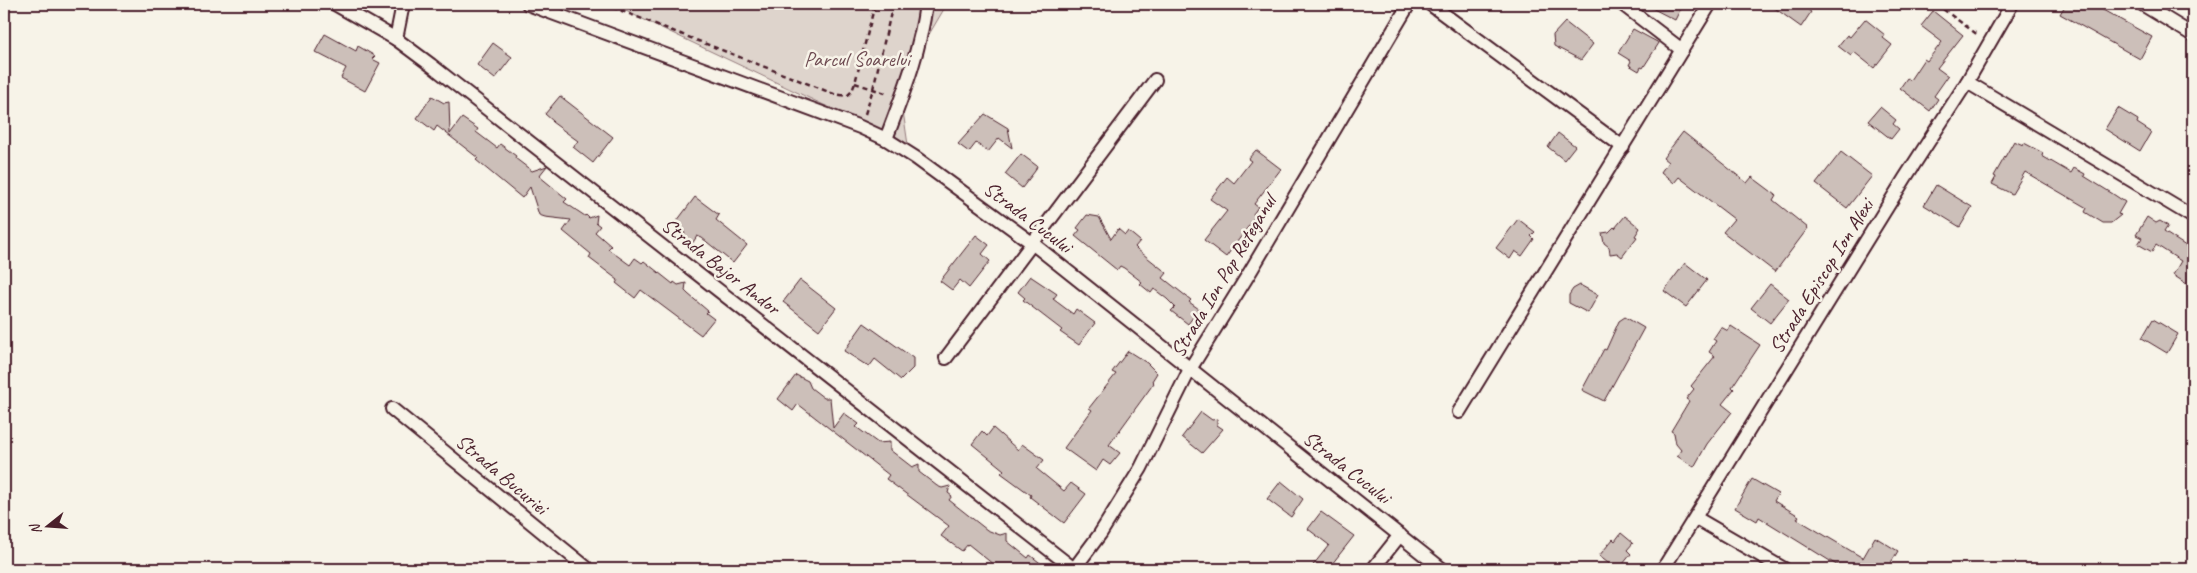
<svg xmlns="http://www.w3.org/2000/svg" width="2197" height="573" font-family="Caveat,sans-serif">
  <rect width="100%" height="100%" fill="#f7f3e8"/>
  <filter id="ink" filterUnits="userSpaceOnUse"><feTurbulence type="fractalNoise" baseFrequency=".02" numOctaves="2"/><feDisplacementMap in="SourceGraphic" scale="10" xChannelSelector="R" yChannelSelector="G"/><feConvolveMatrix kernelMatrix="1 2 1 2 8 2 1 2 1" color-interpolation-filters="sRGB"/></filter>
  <g filter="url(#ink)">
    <polygon fill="#ded4cc" stroke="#947a7c" points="611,4 947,4 915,58 902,104 908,145"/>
    <g fill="#ccbfb9" stroke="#4a1f2b">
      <polygon points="1644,4 1683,4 1675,20"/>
      <polygon points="1769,4 1800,4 1811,12 1801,27"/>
      <polygon points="2066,4 2092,4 2152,37 2140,59 2060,14"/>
      <polygon points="1933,11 1963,35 1937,68 1948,76 1934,96 1938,99 1930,111 1900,88 1907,78 1910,80 1924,59 1927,61 1942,42 1921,26"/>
      <polygon points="1865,19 1885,35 1883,38 1892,45 1874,68 1854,52 1851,56 1838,46 1847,35 1850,37"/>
      <polygon points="1565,22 1593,44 1581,60 1554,46 1553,35"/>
      <polygon points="1633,29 1659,43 1643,68 1641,67 1639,71 1629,65 1631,61 1618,53"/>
      <polygon points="325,34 356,51 358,46 375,56 372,59 380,63 365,91 341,78 346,68 315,52"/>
      <polygon points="493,43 512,57 495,79 477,65"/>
      <polygon points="432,96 444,103 449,102 450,134 462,118 478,129 476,132 497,148 500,144 516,156 515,158 532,171 547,166 539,176 567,199 564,202 585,216 586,215 589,218 597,215 596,223 600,226 595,232 611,246 608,249 630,265 635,258 642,263 644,261 673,284 674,282 678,285 686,283 685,291 688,294 708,311 706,313 714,319 701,335 641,290 635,298 616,283 618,280 589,258 591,254 563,231 571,220 545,217 539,215 530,187 522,198 476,160 478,158 437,126 434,131 417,118"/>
      <polygon points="560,96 613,137 593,163 573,147 578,141 552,122 553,121 545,114"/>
      <polygon points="1880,107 1896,120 1893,124 1899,129 1891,139 1868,121"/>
      <polygon points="2118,108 2138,120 2137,123 2151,132 2140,151 2105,129"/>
      <polygon points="985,114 1008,128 1012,148 999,138 988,152 976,143 969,152 958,144"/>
      <polygon points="1683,132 1747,183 1752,177 1776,195 1773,200 1808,228 1775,272 1723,232 1734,219 1679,177 1674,183 1661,172 1668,162 1663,158"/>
      <polygon points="1558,133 1575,146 1564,160 1548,147"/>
      <polygon points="2014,141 2023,145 2024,143 2043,153 2042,156 2071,173 2074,168 2085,174 2084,176 2113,194 2125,202 2118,214 2121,215 2111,223 2103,223 2085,212 2087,208 2025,172 2012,194 1992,184 1996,177 1994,176"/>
      <polygon points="1256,150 1281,169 1254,204 1258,207 1253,214 1256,216 1226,257 1204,240 1227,211 1210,199 1227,177 1234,183 1251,161 1248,159"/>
      <polygon points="1841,152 1872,176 1847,208 1816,184"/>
      <polygon points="1021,154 1037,166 1035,171 1022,188 1005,174"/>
      <polygon points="1936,185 1972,207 1960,227 1924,205"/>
      <polygon points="695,197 719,215 716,220 747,245 733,263 702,238 697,236 692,244 682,237 685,233 674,225"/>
      <polygon points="1087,215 1099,217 1111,239 1118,229 1125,235 1128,231 1140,241 1135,247 1138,250 1167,273 1163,278 1191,300 1189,302 1199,309 1188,324 1171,311 1175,307 1167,299 1154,289 1151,293 1140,284 1142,282 1124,268 1120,266 1117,270 1075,236 1080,230 1077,228"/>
      <polygon points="1625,216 1640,228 1635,236 1637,237 1622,257 1617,253 1610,254 1609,247 1604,243 1602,233 1609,232 1614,227 1615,228"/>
      <polygon points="2147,217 2156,223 2160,221 2168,226 2164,232 2189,248 2193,242 2193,288 2173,275 2181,261 2156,245 2152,252 2138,244 2142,238 2136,235"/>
      <polygon points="1518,219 1535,232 1531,236 1534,239 1522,256 1515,251 1510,259 1496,248"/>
      <polygon points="976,235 989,245 982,254 990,261 969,288 960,280 952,290 940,281"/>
      <polygon points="1685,263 1707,280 1686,307 1664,291"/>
      <polygon points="1030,276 1057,294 1053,299 1073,314 1076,309 1095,323 1079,345 1060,332 1062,330 1023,300 1025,298 1018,292"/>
      <polygon points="800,280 836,308 819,330 783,302"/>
      <polygon points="1770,284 1789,299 1770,323 1751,308"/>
      <polygon points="1580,285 1598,295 1588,313 1569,303 1569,295 1573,289"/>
      <polygon points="1625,317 1644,328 1604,401 1582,390 1604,349 1606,350 1619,321"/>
      <polygon points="2153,319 2178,334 2167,353 2142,338"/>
      <polygon points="864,323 913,358 913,368 901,380 875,359 869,367 844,351"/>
      <polygon points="1731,326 1760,345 1732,387 1734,389 1722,404 1732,412 1707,444 1694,467 1677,456 1681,450 1676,444 1674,433 1671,431 1689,401 1686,399 1694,389 1691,386 1715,356 1709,352 1716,341 1713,339 1721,327 1728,331"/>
      <polygon points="1128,351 1147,363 1157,373 1152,381 1154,383 1109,445 1120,453 1110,465 1103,460 1096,471 1064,448 1092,410 1089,408 1116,374 1112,372"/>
      <polygon points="796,375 808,381 811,388 824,398 830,398 833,428 844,413 859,424 856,427 878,443 890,442 890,450 912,467 919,464 919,472 937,486 942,488 950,486 948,493 952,496 949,500 987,530 1000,535 1007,533 1007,541 1028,558 1030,555 1048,569 999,569 968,544 962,551 941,536 949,526 886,479 889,475 798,404 793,411 778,399"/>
      <polygon points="1201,412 1212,420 1217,419 1217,425 1223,429 1202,453 1182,437"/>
      <polygon points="993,428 1018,450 1022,444 1044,460 1037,469 1064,491 1071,483 1086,494 1064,523 1030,497 1031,495 1001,473 1004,470 972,444 982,431 987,436"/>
      <polygon points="1752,479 1778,494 1774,501 1799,516 1797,519 1863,558 1875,537 1898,551 1887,569 1843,569 1759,517 1757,521 1735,508"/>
      <polygon points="1281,481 1303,499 1291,517 1267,499"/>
      <polygon points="1321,512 1354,536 1328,569 1310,569 1329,545 1308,529"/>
      <polygon points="1621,533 1633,543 1627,550 1631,554 1619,569 1616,569 1599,556 1613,539 1615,541"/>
    </g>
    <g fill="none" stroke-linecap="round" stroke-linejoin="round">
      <defs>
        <g id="minor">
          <polyline points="335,4 396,39 431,65 1074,569"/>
          <polyline points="528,4 860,127 886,139 916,158 1032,243 1442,569"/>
          <polyline points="1430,4 1623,147"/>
          <polyline points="1622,4 1682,50"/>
          <polyline points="2142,4 2193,35"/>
          <polyline points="396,39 403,4"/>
          <polyline points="1967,82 2193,217"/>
          <path d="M886,139C903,94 920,52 926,4"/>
          <polyline points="946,358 1155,80"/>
          <polyline points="392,409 588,569"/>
          <polyline points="1459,412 1710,4"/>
          <polyline points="1696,518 1784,569"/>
          <polyline points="1074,569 1100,534 1141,468 1190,369 1250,272 1409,4"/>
          <polyline points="1373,569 1400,535"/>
          <polyline points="1663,569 1905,178 1967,82 2012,4"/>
        </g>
      </defs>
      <use href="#minor" stroke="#4a1f2b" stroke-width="16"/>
      <g stroke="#4a1f2b" stroke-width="2.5" stroke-dasharray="5 4" stroke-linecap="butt">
        <polyline points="604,4 834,94 847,96 852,91 855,83 875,4"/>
        <polyline points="1936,4 1978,35"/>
        <polyline points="855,83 888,94"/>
        <polyline points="865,114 873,89 893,4"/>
      </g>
      <use href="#minor" stroke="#f7f3e8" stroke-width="12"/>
    </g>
  </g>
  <g text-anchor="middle" stroke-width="5" stroke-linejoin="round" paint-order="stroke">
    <g font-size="21" fill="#6f4c53" stroke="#f7f3e8">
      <text x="857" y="66">Parcul Soarelui</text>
    </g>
    <g font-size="21" fill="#4a1f2b" stroke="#f7f3e8">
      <text transform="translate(1028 217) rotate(37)" y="7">Strada Cucului</text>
      <text transform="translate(721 266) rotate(38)" y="7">Strada Bajor Andor</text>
      <text transform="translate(1223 276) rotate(-59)" y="7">Strada Ion Pop Reteganul</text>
      <text transform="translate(1821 276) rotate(-58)" y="7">Strada Episcop Ion Alexi</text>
      <text transform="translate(1347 467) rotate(38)" y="7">Strada Cucului</text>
      <text transform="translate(502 474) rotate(40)" y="7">Strada Bucuriei</text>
    </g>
  </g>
  <rect width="2197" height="573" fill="none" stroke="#f7f3e8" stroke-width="20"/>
  <rect x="10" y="10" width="2177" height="553" fill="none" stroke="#4a1f2b" stroke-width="2" filter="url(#ink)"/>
  <g transform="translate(48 526) rotate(253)" stroke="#f7f3e8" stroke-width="4" paint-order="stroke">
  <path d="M0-4L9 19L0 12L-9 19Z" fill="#4a1f2b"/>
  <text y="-8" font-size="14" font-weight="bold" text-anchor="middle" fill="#4a1f2b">N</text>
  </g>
</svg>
